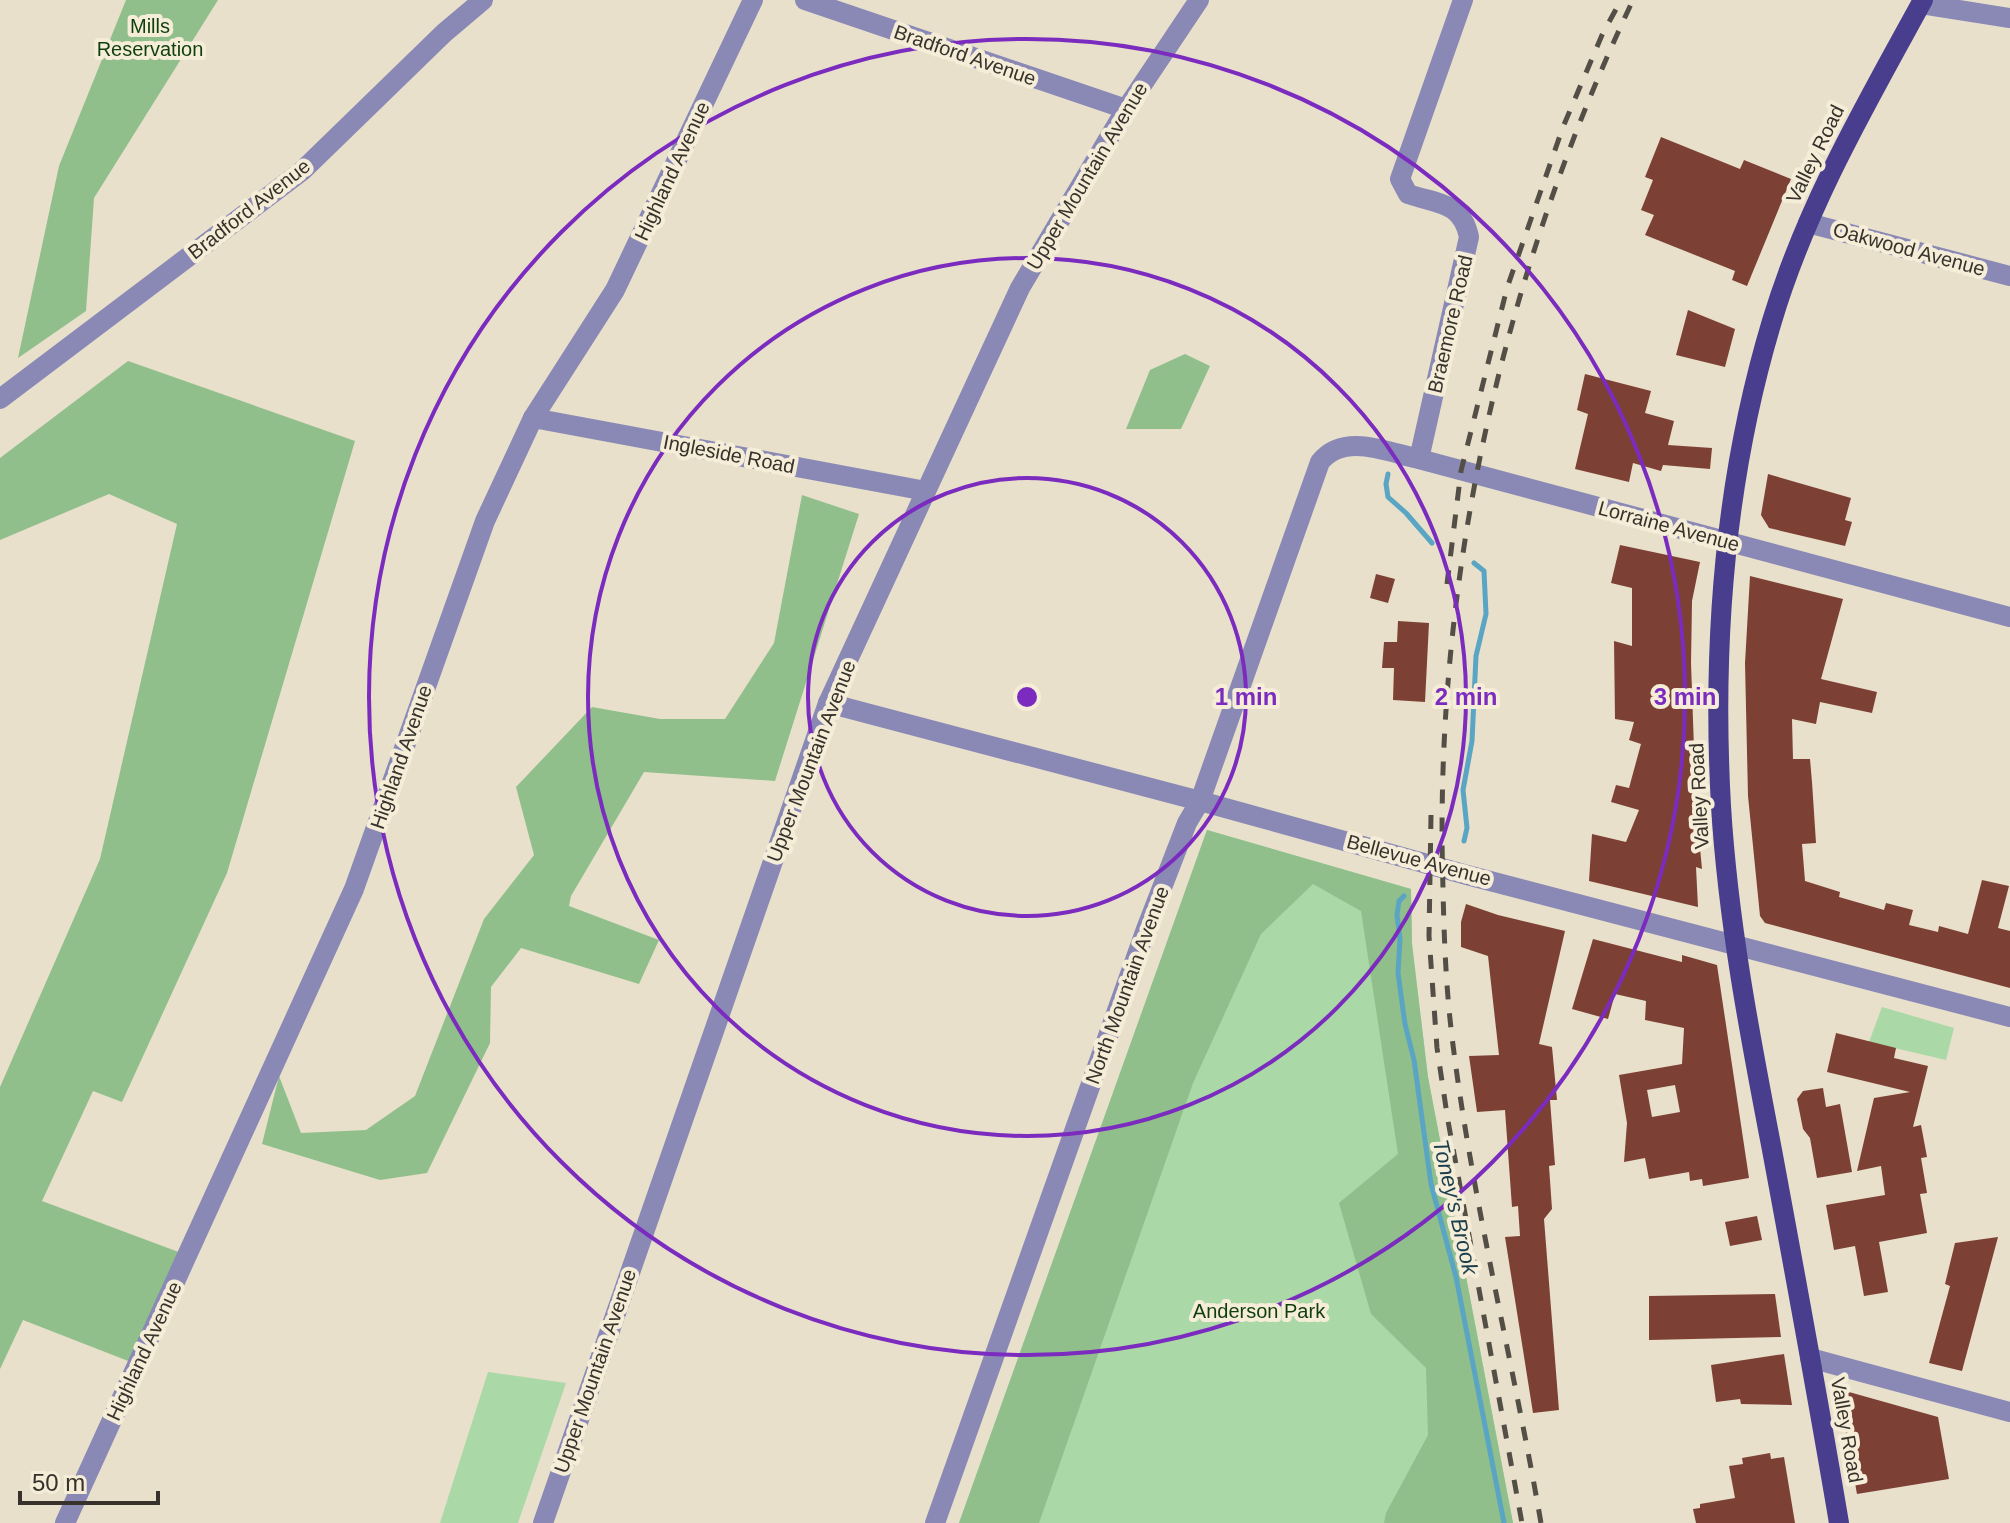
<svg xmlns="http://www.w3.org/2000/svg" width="2010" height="1523" font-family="Arial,sans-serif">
  <rect width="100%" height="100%" fill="#e8e0cb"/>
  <g fill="#aad8a6">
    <polygon points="1207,830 1411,889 1412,944 1428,1077 1513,1523 959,1523"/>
    <polygon points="1882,1007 1954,1028 1946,1060 1869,1042"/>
    <polygon points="488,1372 566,1383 518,1523 440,1523"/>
  </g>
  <g fill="#90bf8c">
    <polygon points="126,0 218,0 94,198 86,311 18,358 59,166"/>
    <polygon points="1185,354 1210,366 1181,429 1126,429 1150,370"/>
    <polygon points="128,361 355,441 227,873 122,1102 93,1091 42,1201 192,1257 141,1366 23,1320 0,1369 0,1087 100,859 177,524 109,494 0,540 0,458"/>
    <polygon points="802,495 859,514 775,781 644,772 571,896 569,906 659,940 639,984 521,948 491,987 490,1043 427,1173 380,1180 262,1144 279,1076 301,1133 366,1130 415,1096 484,919 534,855 516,787 592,707 660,719 725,719 774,643"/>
    <polygon points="1207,830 1411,889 1412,944 1428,1077 1513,1523 1384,1523 1386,1513 1428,1435 1426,1368 1371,1314 1339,1203 1398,1154 1361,911 1313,884 1261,934 1193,1083 1039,1523 959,1523"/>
  </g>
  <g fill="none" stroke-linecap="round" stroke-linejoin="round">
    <g stroke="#59a5c3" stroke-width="5">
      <polyline points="1388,474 1386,484 1388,497 1406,513 1432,543"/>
      <polyline points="1464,841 1467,828 1463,790 1472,741 1476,656 1486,614 1484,571 1474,563"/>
      <polyline points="1404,896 1399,901 1397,915 1400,939 1398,973 1405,1024 1414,1060 1431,1184 1456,1277 1504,1523"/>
    </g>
  </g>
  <g fill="#7d4034" fill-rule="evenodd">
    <polygon points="1661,137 1740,169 1744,160 1791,179 1747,286 1732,280 1735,271 1645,235 1654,215 1641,210 1653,180 1645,177"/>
    <polygon points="1688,310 1735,329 1725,367 1676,355"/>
    <polygon points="1585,374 1651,391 1645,413 1674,421 1668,445 1712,448 1710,469 1663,465 1661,471 1633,463 1629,482 1575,469 1588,414 1577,410"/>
    <polygon points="1768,474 1851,498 1845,520 1852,522 1845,546 1769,528 1761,515"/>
    <polygon points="1620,545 1700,562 1692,601 1691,663 1696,806 1702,869 1696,867 1698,907 1589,881 1592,834 1626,842 1639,810 1611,802 1616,785 1629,788 1641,744 1629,740 1634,722 1615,719 1614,641 1632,646 1632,588 1611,583"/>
    <polygon points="1376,574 1395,579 1388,603 1370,598"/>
    <polygon points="1750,576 1843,599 1821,679 1877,692 1872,713 1820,702 1816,724 1792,719 1793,759 1810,759 1812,782 1816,843 1802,844 1805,881 1840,892 1839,897 1884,910 1886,903 1913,910 1909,925 1938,932 1939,926 1968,934 1982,880 2009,886 1998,928 2010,931 2010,988 1765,923 1760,916 1748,796 1745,663"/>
    <polygon points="1398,621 1429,623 1425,702 1393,700 1394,668 1382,668 1384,642 1397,642"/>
    <polygon points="1466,904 1498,915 1565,931 1539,1044 1552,1047 1557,1100 1550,1100 1555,1165 1549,1166 1552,1209 1544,1219 1559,1410 1533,1413 1505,1237 1520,1236 1518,1206 1512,1207 1505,1110 1477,1112 1469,1056 1499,1055 1488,956 1461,947 1461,922"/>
    <path d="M1593,939L1682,962V955L1717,965L1749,1178L1703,1186L1702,1179L1690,1181L1689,1172L1649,1179L1645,1158L1624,1162L1627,1123L1619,1075L1682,1064L1684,1028L1645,1020L1646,1001L1615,994L1608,1019L1572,1009ZM1675,1085L1680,1112L1652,1117L1647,1090Z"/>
    <polygon points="1836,1033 1896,1048 1894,1058 1928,1066 1913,1127 1921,1125 1927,1157 1921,1158 1927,1193 1920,1194 1927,1233 1879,1242 1888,1292 1864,1296 1855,1246 1834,1250 1826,1205 1885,1195 1881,1166 1857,1171 1874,1098 1910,1092 1827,1072"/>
    <polygon points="1823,1088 1826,1107 1840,1104 1852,1172 1817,1178 1810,1138 1803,1129 1797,1099 1803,1091"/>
    <polygon points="1757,1216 1762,1240 1730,1246 1725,1222"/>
    <polygon points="1998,1237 1962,1371 1929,1363 1950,1286 1945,1284 1955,1243"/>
    <polygon points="1775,1294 1781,1337 1649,1340 1649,1296"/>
    <polygon points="1784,1354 1792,1405 1741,1404 1740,1399 1716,1402 1711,1365"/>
    <polygon points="1849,1392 1938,1417 1949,1479 1857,1494 1840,1401"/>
    <polygon points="1770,1453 1771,1459 1784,1457 1795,1523 1696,1523 1693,1509 1700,1508 1700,1504 1735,1498 1729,1466 1743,1464 1742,1458"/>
  </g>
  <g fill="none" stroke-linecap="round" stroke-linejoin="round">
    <g stroke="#8a89b6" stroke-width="20">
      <polyline points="805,0 1126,109"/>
      <polyline points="1921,4 2010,18"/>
      <polyline points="1808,223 2010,276"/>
      <polyline points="0,399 302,171 444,33 483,0"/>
      <polyline points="533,418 926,491"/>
      <path d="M1419,459L1469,237C1462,202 1438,204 1408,194L1400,179L1463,0"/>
      <polyline points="828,703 1200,801 1467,875 2010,1017"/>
      <polyline points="1810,1358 2010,1412"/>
      <polyline points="65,1523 354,889 485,521 533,418 615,290 753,0"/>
      <polyline points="543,1523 828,703 1020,288 1126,109 1199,0"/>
      <path d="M935,1523L1146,929L1187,823L1200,801L1320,462C1344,432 1387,452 1419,459L2010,617"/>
    </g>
    <path stroke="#493e8d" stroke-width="20" d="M1839,1523C1818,1398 1795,1274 1772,1150C1750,1036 1728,922 1721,806C1712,644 1725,477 1772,321C1806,207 1866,104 1923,0"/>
    <g stroke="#534f46" stroke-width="5" stroke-dasharray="14 14" stroke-linecap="butt">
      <polyline points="1447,584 1461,471 1507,288 1563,127 1602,35 1621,0"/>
      <polyline points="1431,815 1429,936 1437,1048 1448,1121 1522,1523"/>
      <path d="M1541,1523C1513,1361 1472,1200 1452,1037C1446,988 1444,938 1443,888C1433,582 1502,277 1633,0"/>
    </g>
  </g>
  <g fill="none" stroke="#7b2cbf" stroke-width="4">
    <circle cx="1027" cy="697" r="219"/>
    <circle cx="1027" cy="697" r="439"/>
    <circle cx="1027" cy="697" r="658"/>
  </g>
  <g text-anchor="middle" stroke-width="8" stroke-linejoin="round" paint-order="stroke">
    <g font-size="20" fill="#0f3f0d" stroke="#f5edd8">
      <text x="150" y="33">Mills<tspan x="150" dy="23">Reservation</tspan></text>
      <text x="1259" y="1318">Anderson Park</text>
    </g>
    <g font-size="20" fill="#37332c" stroke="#f5edd8">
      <text transform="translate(965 55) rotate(19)" y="7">Bradford Avenue</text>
      <text transform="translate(1815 154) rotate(-64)" y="7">Valley Road</text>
      <text transform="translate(672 171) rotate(-65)" y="7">Highland Avenue</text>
      <text transform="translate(1087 176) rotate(-59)" y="7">Upper Mountain Avenue</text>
      <text transform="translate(249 209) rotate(-38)" y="7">Bradford Avenue</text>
      <text transform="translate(1909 249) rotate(15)" y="7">Oakwood Avenue</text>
      <text transform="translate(1450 324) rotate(-77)" y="7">Braemore Road</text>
      <text transform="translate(729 454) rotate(11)" y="7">Ingleside Road</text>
      <text transform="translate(1669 526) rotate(15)" y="7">Lorraine Avenue</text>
      <text transform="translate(401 757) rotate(-71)" y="7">Highland Avenue</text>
      <text transform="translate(811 761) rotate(-69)" y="7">Upper Mountain Avenue</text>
      <text transform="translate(1699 796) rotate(-93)" y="7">Valley Road</text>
      <text transform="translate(1419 860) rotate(15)" y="7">Bellevue Avenue</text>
      <text transform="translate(1127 985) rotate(-70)" y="7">North Mountain Avenue</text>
      <text transform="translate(144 1351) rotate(-65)" y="7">Highland Avenue</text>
      <text transform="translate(595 1371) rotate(-71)" y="7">Upper Mountain Avenue</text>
      <text transform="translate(1847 1430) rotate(80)" y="7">Valley Road</text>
    </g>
    <g font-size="22" font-style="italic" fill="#1b3f4c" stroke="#f5edd8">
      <text transform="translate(1456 1207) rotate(77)" y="8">Toney's Brook</text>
    </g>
  </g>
  <circle cx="1027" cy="697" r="12" fill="#7b2cbf" stroke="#f5edd8" stroke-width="4"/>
  <g font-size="24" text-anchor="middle" font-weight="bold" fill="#7b2cbf" stroke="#f5edd8" stroke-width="8" stroke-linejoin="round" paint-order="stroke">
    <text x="1246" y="705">1 min</text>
    <text x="1466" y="705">2 min</text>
    <text x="1685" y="705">3 min</text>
  </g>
  <path d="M20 1491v12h138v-12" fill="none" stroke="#37332c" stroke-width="4"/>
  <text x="32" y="1491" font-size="24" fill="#37332c" stroke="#f5edd8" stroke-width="6" paint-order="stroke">50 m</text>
</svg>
